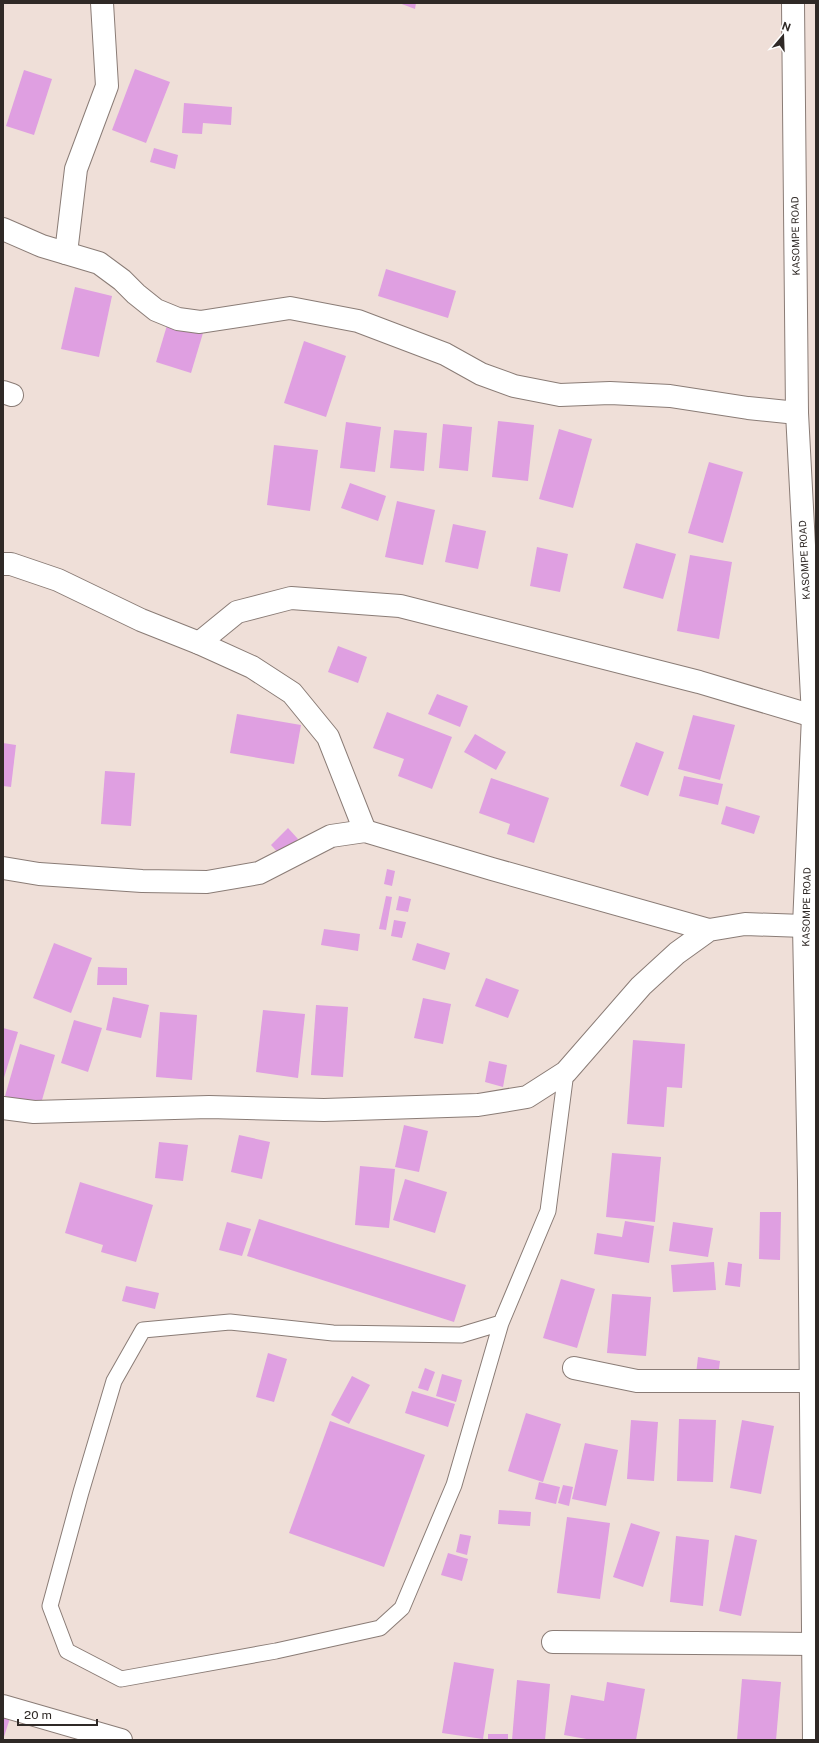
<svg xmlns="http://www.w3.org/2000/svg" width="819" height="1743" font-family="'Public Sans',sans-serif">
  <rect width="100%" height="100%" fill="#efdfd8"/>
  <g fill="#df9fe1">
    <polygon points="399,3 416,3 415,9"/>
    <polygon points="135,69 170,82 146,143 112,130"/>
    <polygon points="24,70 52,79 34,135 6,126"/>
    <polygon points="184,103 232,107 231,125 203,123 202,134 182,133"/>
    <polygon points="154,148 178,155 175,169 150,162"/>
    <polygon points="386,269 456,291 448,318 378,296"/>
    <polygon points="75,287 112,296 99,357 61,349"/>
    <polygon points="168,322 203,333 191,373 156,362"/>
    <polygon points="304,341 346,356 326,417 284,403"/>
    <polygon points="498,421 534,425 528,481 492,477"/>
    <polygon points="346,422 381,427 375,472 340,468"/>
    <polygon points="443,424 472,427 468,471 439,468"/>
    <polygon points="559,429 592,439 573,508 539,499"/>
    <polygon points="394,430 427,433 424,471 390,468"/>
    <polygon points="274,445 318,450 310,511 267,505"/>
    <polygon points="709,462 743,472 723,543 688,533"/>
    <polygon points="350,483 386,496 378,521 341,508"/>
    <polygon points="397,501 435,510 423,565 385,557"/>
    <polygon points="453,524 486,531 478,569 445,562"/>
    <polygon points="636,543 676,554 663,599 623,588"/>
    <polygon points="537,547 568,554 560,592 530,586"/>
    <polygon points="690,555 732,562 719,639 677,631"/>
    <polygon points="338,646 367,657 358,683 328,672"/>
    <polygon points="437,694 468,706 460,727 428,714"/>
    <polygon points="387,712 452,737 432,789 398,776 404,759 373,748"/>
    <polygon points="237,714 301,725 294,764 230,753"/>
    <polygon points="693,715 735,725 720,780 678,769"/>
    <polygon points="475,734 506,752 496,770 464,752"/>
    <polygon points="636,742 664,752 648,796 620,786"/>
    <polygon points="3,743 16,745 11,787 3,786"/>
    <polygon points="105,771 135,773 131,826 101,824"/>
    <polygon points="684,776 723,784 718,805 679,796"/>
    <polygon points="491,778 549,798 534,843 507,834 510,824 479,813"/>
    <polygon points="726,806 760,816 754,834 721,824"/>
    <polygon points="288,828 298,839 281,856 271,845"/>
    <polygon points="387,869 395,871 392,886 384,884"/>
    <polygon points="386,896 392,897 386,930 379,929"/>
    <polygon points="399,896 411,899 408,912 396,910"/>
    <polygon points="394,920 406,922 402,938 391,936"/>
    <polygon points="324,929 360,934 358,951 321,945"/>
    <polygon points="54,943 92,958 71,1013 33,998"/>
    <polygon points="417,943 450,953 445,970 412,960"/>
    <polygon points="98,967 127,968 127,985 97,985"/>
    <polygon points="486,978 519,990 508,1018 475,1006"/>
    <polygon points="113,997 149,1005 141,1038 106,1030"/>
    <polygon points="423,998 451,1004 443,1044 414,1038"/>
    <polygon points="316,1005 348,1007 343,1077 311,1075"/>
    <polygon points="263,1010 305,1014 298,1078 256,1072"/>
    <polygon points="160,1012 197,1015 192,1080 156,1077"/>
    <polygon points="74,1020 102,1028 88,1072 61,1063"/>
    <polygon points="3,1028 18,1032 3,1081"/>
    <polygon points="633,1040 685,1044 682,1088 667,1087 664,1127 627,1124"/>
    <polygon points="20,1044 55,1055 40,1107 5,1096"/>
    <polygon points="489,1061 507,1065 503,1087 485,1082"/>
    <polygon points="404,1125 428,1131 419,1172 395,1167"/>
    <polygon points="239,1135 270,1142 262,1179 231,1172"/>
    <polygon points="159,1142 188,1145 183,1181 155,1178"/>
    <polygon points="612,1153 661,1157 655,1222 606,1217"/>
    <polygon points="360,1166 395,1169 389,1228 355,1225"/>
    <polygon points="405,1179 447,1192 435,1233 393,1220"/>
    <polygon points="80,1182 153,1205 136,1262 101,1252 103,1245 65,1233"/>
    <polygon points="760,1212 781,1212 780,1260 759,1259"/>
    <polygon points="259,1219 466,1285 454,1322 247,1256"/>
    <polygon points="625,1221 654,1226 649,1263 594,1254 597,1233 622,1237"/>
    <polygon points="227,1222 251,1229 242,1256 219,1250"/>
    <polygon points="673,1222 713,1228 708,1257 669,1251"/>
    <polygon points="714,1262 716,1290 673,1292 671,1265"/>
    <polygon points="728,1262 742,1264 740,1287 725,1285"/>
    <polygon points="561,1279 595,1289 577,1348 543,1338"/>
    <polygon points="126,1286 159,1293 155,1309 122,1301"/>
    <polygon points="612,1294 651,1297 646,1356 607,1353"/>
    <polygon points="268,1353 287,1359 274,1402 256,1397"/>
    <polygon points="698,1357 720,1361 718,1377 696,1374"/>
    <polygon points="425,1368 435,1372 428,1391 418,1388"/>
    <polygon points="442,1374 462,1380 456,1402 436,1396"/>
    <polygon points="352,1376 370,1385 349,1424 331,1415"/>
    <polygon points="412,1391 455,1404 448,1427 405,1413"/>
    <polygon points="526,1413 561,1424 543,1482 508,1471"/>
    <polygon points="679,1419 716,1420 713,1482 677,1481"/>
    <polygon points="631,1420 658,1422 654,1481 627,1479"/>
    <polygon points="742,1420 774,1426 761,1494 730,1488"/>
    <polygon points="330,1421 425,1455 384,1567 289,1533"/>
    <polygon points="585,1443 618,1450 606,1506 572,1499"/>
    <polygon points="539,1482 560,1487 556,1504 535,1499"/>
    <polygon points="563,1485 573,1487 569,1506 558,1503"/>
    <polygon points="499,1510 531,1512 530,1526 498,1524"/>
    <polygon points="567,1517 610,1523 600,1599 557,1593"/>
    <polygon points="631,1523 660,1532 643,1587 613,1577"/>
    <polygon points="460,1534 471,1536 467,1555 456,1552"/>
    <polygon points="735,1535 757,1540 741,1616 719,1611"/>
    <polygon points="676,1536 709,1540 703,1606 670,1602"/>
    <polygon points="448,1553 468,1559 462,1581 441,1575"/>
    <polygon points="454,1662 494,1669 483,1739 442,1733"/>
    <polygon points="742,1679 781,1682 776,1740 737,1740"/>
    <polygon points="517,1680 550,1684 545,1740 512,1740"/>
    <polygon points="607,1682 645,1689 636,1740 592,1740 564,1735 571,1695 604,1701"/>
    <polygon points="3,1716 10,1718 3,1740"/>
    <rect x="488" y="1734" width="20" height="6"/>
  </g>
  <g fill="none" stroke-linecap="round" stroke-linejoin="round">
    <defs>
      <polyline id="lane" points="501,1323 461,1335 333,1333 230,1322 143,1330 114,1381 81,1492 50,1606 67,1651 121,1679 276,1651 380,1628 402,1608 454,1485 501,1323 548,1211 566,1072"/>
      <g id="street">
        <polyline points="3,229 42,246 99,263 122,280 136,294 156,310 178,319 200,322 290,308 358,321 445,354 481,374 514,386 560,395 610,393 670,396 748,408 797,413"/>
        <polyline points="66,253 76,169 107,86 102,3"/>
        <polyline points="3,392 12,395"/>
        <polyline points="3,564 11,564 58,580 141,620 199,643 252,667 292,693 328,737 365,831"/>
        <polyline points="199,643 237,612 291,598 400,606 699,682 813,716"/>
        <polyline points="3,868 39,874 142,881 207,882 259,873 331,836 365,831 492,869 709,930"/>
        <polyline points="3,1108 34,1112 209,1107 324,1110 478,1105 527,1097 566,1072 641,986 677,953 709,930 745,924 804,926"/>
        <polyline points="574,1368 637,1381 810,1381"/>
        <polyline points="553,1642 813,1644"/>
        <polyline points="3,1706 121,1740"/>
      </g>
      <polyline id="secondary" points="793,3 797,413 813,716 804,926 809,1181 814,1740"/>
    </defs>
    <use href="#lane" stroke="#8a7c76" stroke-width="17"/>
    <use href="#street" stroke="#8a7c76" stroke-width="24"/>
    <use href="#secondary" stroke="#8a7c76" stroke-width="24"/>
    <use href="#lane" stroke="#fff" stroke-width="15"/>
    <use href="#street" stroke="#fff" stroke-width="22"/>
    <use href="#secondary" stroke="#fff" stroke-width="22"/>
  </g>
  <g text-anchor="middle" stroke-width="3.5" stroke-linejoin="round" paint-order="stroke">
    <g font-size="10" fill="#2f2926" stroke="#fff">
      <text transform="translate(795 236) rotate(-91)" y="4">KASOMPE ROAD</text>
      <text transform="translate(804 560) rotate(-93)" y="4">KASOMPE ROAD</text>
      <text transform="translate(806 907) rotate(-89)" y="4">KASOMPE ROAD</text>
    </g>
  </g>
  <rect width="819" height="1743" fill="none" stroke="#2f2926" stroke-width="8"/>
  <g transform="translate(783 36) rotate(19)" stroke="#ffffff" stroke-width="3" paint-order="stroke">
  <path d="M0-3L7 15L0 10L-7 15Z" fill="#2f2926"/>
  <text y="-6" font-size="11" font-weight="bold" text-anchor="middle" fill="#2f2926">N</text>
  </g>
  <path d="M18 1719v6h79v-6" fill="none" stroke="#2f2926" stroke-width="2"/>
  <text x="24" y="1719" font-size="12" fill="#2f2926" stroke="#ffffff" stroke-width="3" paint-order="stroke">20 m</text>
</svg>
